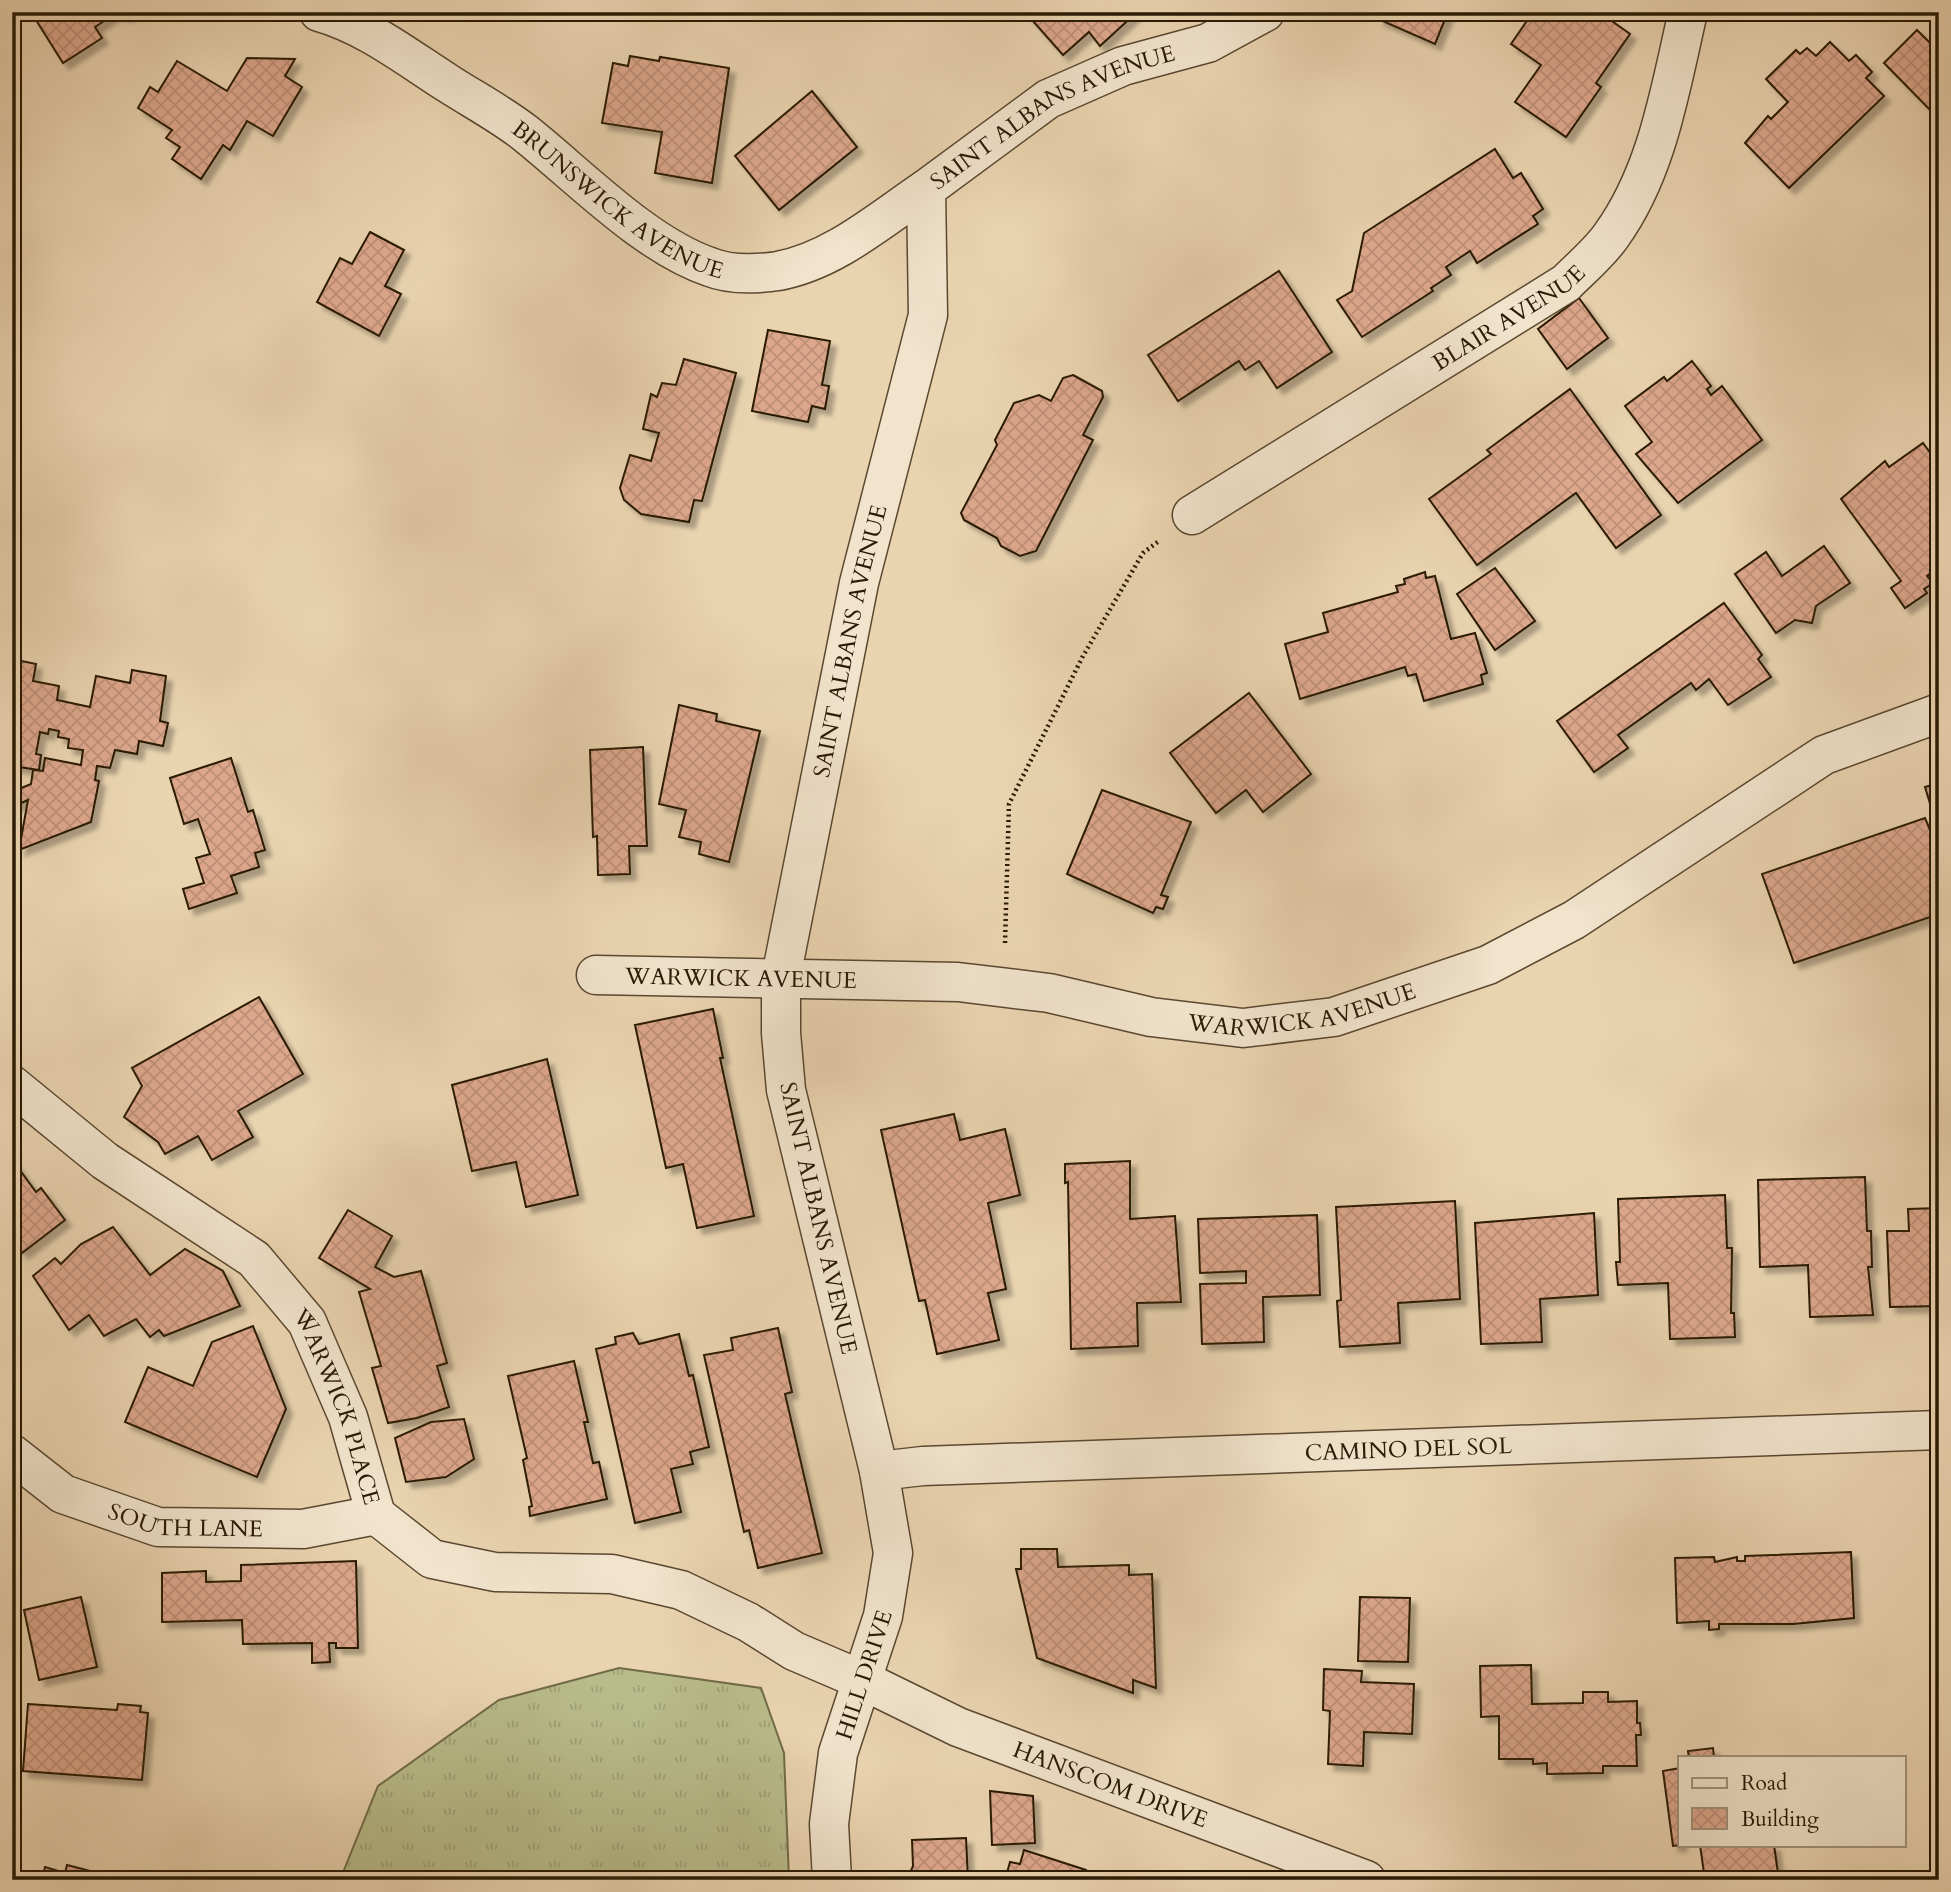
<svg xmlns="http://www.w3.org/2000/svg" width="1951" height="1892" font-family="Cardo,serif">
  <defs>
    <pattern id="grass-tufts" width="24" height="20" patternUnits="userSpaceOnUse" patternTransform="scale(1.75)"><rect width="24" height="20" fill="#b8bc8a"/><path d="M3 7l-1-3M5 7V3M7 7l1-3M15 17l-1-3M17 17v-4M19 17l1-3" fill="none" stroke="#9ea176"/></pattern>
    <pattern id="building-cross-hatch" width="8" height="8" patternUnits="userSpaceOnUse" patternTransform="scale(1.75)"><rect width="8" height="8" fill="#dda78c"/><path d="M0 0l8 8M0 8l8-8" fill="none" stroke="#be8f77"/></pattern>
    <filter id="shadow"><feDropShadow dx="6" dy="6" stdDeviation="2" flood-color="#0004"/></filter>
  </defs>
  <rect width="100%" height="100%" fill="#ead4b0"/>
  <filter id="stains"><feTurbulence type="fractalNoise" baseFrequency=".00286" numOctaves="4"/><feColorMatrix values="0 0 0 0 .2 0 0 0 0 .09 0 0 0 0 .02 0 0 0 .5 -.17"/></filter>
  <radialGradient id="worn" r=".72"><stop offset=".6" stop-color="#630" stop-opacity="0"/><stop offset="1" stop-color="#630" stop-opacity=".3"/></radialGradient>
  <polygon fill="url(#grass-tufts)" stroke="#716b48" stroke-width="2" points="619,1668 761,1688 784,1753 789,1880 340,1880 378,1786 499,1700"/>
  <g fill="url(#building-cross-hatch)" stroke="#2a1a05" stroke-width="2" filter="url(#shadow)">
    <polygon points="31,12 131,12 126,16 116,13 95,27 102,38 63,63"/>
    <polygon points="1025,12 1137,12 1100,46 1089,32 1063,55"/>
    <polygon points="1381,12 1448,12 1435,44 1378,19"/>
    <polygon points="1533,12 1599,12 1630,34 1596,83 1601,87 1566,137 1515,102 1541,65 1511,44"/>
    <polygon points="1917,30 1939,52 1939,119 1884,63"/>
    <polygon points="1830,42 1849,61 1856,55 1872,72 1866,78 1884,96 1789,188 1745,143 1768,116 1771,119 1788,102 1766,79 1796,50 1800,54 1807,48 1816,56"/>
    <polygon points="630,56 659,61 660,57 729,68 712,183 655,173 662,132 602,123 613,63 628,66"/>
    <polygon points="247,58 295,59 285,76 302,87 273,136 247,121 230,150 223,145 201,179 172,159 180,147 166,138 172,130 138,108 150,87 158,92 177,61 227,91"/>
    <polygon points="812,91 857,147 779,210 735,156"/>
    <polygon points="1495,149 1513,178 1521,173 1543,209 1533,216 1538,224 1477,263 1470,251 1446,267 1451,275 1431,288 1433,291 1362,337 1337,300 1352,291 1364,233"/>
    <polygon points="370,232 404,250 385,286 401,294 379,336 317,302 340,258 352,264"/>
    <polygon points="1279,271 1332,352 1277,388 1259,361 1245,370 1239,361 1178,401 1148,355"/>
    <polygon points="1579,298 1608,338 1567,369 1538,329"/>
    <polygon points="768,330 830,341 822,385 829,386 825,409 812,406 808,422 752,411"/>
    <polygon points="684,359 736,373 702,501 694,500 689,522 641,514 624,500 620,488 630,455 651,461 659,433 643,429 651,394 657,397 662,383 676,385"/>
    <polygon points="1692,361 1711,386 1707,389 1711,395 1722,386 1762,440 1678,503 1636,454 1652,442 1625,406 1664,377 1667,381"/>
    <polygon points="1073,375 1102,391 1103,397 1083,435 1093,440 1036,551 1020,556 1001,546 997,538 964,520 961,513 997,445 995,440 1014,403 1039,395 1051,401 1063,378"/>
    <polygon points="1570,389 1661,515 1616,548 1576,493 1477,565 1429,499 1491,454 1487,450"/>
    <polygon points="1923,443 1939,465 1939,571 1937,568 1927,576 1933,583 1924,589 1927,593 1905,608 1891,588 1901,581 1841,499 1885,461 1889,467"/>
    <polygon points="1824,546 1850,583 1816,606 1812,623 1795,620 1776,633 1735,574 1766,552 1782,576"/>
    <polygon points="1495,568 1535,621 1495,650 1457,594"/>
    <polygon points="1425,572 1426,578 1435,576 1451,639 1475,633 1487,673 1481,675 1483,684 1424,701 1416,674 1408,676 1405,667 1300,699 1285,644 1328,632 1323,613 1398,592 1396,586 1405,584 1404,579"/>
    <polygon points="1724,603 1762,655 1758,659 1771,677 1728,705 1709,679 1696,690 1691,683 1618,735 1628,748 1594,772 1557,721"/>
    <polygon points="12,659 36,664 33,681 59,686 57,700 90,707 96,676 130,683 132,670 166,676 160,721 168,723 163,746 139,741 137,754 115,750 110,768 97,766 95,780 99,781 91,822 19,850 28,800 12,807 12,792 31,784 33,770 43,771 45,758 81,765 83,750 68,748 69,739 58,737 59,731 49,729 48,734 40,732 36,754 41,755 39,770 12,766"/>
    <polygon points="1249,693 1311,774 1263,812 1246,790 1216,813 1170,753"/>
    <polygon points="679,705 717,714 716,721 760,731 729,862 699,854 701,842 679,837 686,810 659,804"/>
    <polygon points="643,747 647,846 629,846 630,874 598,875 597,836 593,837 590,750"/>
    <polygon points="231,758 248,812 253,810 265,850 255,853 259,867 231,876 237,893 189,909 183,889 204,883 196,858 210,854 198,819 184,824 170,778"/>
    <polygon points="1939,783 1939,849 1936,850 1939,858 1939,914 1794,963 1762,874 1925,818 1930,830 1937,827 1925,787"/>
    <polygon points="1102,790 1191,822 1161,895 1168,897 1163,909 1156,907 1153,913 1067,874"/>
    <polygon points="259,997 303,1074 238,1111 253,1137 212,1160 198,1136 165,1154 158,1142 124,1117 142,1086 132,1068"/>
    <polygon points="713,1009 723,1058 720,1058 754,1216 697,1228 683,1164 666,1168 635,1025"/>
    <polygon points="547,1059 578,1195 526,1207 516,1162 472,1171 452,1085"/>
    <polygon points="954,1114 960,1140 1005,1129 1020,1195 988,1203 1006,1289 988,1293 999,1340 937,1354 925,1300 919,1301 881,1130"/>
    <polygon points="1130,1161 1130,1219 1175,1216 1181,1302 1137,1303 1138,1346 1071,1349 1068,1182 1065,1183 1065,1164"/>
    <polygon points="14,1162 36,1192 41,1188 65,1220 22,1253 12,1240"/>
    <polygon points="1865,1177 1867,1231 1871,1231 1872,1267 1868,1267 1873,1315 1810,1317 1808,1265 1760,1267 1758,1180"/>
    <polygon points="1725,1195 1727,1248 1732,1248 1731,1313 1734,1313 1735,1337 1670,1339 1668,1283 1618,1285 1616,1262 1620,1262 1618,1199"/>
    <polygon points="1455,1201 1460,1299 1398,1303 1400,1343 1340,1347 1337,1301 1341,1300 1336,1207"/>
    <polygon points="1939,1208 1939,1306 1890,1307 1887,1231 1909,1231 1908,1209"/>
    <polygon points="348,1210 392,1236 375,1267 394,1277 421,1271 447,1363 437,1366 449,1407 417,1418 388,1423 372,1368 381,1366 359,1292 370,1289 319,1258"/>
    <polygon points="1594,1213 1598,1295 1540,1299 1542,1342 1481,1344 1475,1223"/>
    <polygon points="1317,1215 1320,1295 1263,1297 1264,1342 1202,1344 1200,1284 1246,1283 1246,1271 1200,1273 1198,1219"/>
    <polygon points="113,1227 150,1275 185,1249 223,1271 240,1306 164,1336 159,1330 150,1337 136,1319 104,1336 89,1315 69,1330 33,1276 55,1258 61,1264 81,1244"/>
    <polygon points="253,1326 286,1409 257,1477 125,1422 148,1367 193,1386 212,1342"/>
    <polygon points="778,1328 792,1392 785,1394 822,1553 758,1568 749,1530 744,1532 704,1355 733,1350 731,1338"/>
    <polygon points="633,1333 639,1344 679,1334 689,1376 693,1375 709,1447 690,1452 693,1464 671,1469 681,1512 635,1523 596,1349 616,1344 615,1337"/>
    <polygon points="574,1361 588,1422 584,1422 593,1463 599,1462 607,1499 530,1516 529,1507 532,1506 523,1460 527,1458 508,1376"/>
    <polygon points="464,1419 474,1459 446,1477 406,1482 395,1438 431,1422"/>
    <polygon points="1021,1549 1057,1549 1058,1567 1129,1565 1129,1575 1152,1574 1156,1688 1133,1680 1133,1693 1037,1658 1016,1569 1021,1569"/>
    <polygon points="1851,1552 1854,1618 1793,1624 1719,1624 1719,1629 1709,1630 1709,1621 1677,1623 1675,1558 1714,1557 1715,1562 1737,1557 1737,1561 1745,1561 1745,1556"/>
    <polygon points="356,1561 358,1648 336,1648 336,1643 329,1643 330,1662 312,1663 312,1643 243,1644 242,1620 162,1622 162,1573 206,1571 206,1582 241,1581 241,1565"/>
    <polygon points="81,1597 97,1667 39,1680 24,1610"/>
    <polygon points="1360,1597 1410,1598 1408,1662 1358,1661"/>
    <polygon points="1531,1665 1532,1704 1583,1703 1583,1692 1608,1692 1608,1702 1637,1701 1637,1723 1640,1723 1641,1735 1636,1735 1637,1766 1603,1766 1603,1773 1547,1774 1547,1763 1533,1764 1533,1759 1499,1759 1499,1716 1481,1717 1480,1666"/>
    <polygon points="1324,1669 1362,1671 1361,1682 1414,1684 1412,1734 1364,1732 1363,1766 1328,1764 1330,1711 1323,1710"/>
    <polygon points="28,1704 117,1710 118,1704 141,1706 140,1712 148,1713 142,1780 23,1771"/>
    <polygon points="1713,1748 1714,1757 1689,1757 1688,1751"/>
    <polygon points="1680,1768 1681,1845 1673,1846 1663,1771"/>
    <polygon points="990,1791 1033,1796 1035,1843 992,1845"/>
    <polygon points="966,1838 968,1880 907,1880 913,1866 912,1840"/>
    <polygon points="1700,1845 1774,1845 1779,1880 1705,1880"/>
    <polygon points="1024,1850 1086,1870 1083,1880 1005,1880 1010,1862 1020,1864"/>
    <polygon points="67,1865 125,1880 42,1880 45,1867 65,1873"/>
    <polygon points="1167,1872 1190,1880 1157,1880 1158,1876 1165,1878"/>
  </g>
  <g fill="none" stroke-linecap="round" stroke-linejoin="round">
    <defs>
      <g id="street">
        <path id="s1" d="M319,12C366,25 408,58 449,84C474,100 502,115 525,133C579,176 645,245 710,267C730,275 757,274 778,271C833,261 880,220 926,189"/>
        <path id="s2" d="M1192,515L1566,283C1581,268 1599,253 1611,236C1658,171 1670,89 1688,12"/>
        <path id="s3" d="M596,975L958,982L1049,993L1151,1017L1243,1028L1334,1017L1488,965L1574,920L1824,755L1939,713"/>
        <path id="s4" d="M12,1085L105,1161L254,1259L307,1322L348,1417L376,1515L432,1559L495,1572L612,1574L681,1590L748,1622L794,1651L862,1680L958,1727L1366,1880"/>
        <path id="s5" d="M12,1454L63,1494L158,1527L303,1529L376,1515"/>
        <path id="s6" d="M879,1471L923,1466L1939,1430"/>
        <path id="s7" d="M832,1880L829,1824L838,1753L883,1616L893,1553L879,1471L786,1090L781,1033V977L859,583L928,315L926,189L1048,99L1123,66L1208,43L1265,12"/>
      </g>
    </defs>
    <use href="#street" stroke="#5a4830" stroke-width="41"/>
    <polyline stroke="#2a1a05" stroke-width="4.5" stroke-dasharray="2 3.5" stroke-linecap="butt" points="1005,943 1009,804 1083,656 1143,553 1159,541"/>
    <use href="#street" stroke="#f1e3cc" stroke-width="38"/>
  </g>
  <g text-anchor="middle" stroke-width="5" stroke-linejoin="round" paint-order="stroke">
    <g font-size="23" fill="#2a1a05" stroke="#f1e3cc">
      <text dy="8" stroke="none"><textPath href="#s7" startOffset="1876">SAINT ALBANS AVENUE</textPath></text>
      <text dy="8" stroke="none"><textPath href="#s1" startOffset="355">BRUNSWICK AVENUE</textPath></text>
      <text dy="8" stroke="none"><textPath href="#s2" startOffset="373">BLAIR AVENUE</textPath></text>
      <text dy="8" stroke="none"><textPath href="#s7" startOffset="1267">SAINT ALBANS AVENUE</textPath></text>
      <text dy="8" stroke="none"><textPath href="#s3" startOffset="145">WARWICK AVENUE</textPath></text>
      <text dy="8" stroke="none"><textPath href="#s3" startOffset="712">WARWICK AVENUE</textPath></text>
      <text transform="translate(819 1218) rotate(77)" y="8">SAINT ALBANS AVENUE</text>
      <text dy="8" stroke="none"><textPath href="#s4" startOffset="471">WARWICK PLACE</textPath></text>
      <text dy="8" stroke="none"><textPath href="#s6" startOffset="530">CAMINO DEL SOL</textPath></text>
      <text dy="8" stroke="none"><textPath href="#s5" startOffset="192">SOUTH LANE</textPath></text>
      <text dy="8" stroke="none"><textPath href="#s7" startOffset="210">HILL DRIVE</textPath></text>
      <text dy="8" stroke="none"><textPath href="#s4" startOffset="1382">HANSCOM DRIVE</textPath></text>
    </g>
  </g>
  <rect width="1951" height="1892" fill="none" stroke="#ead4b0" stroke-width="42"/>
  <rect x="14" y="14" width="1923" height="1864" fill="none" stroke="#2a1a05" stroke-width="3.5"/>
  <rect x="21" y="21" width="1909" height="1850" fill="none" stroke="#2a1a05" stroke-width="2"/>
  <rect x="1678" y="1756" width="228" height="91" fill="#f1e3cc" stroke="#a1937c" stroke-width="2"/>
  <rect x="1692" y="1778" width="35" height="10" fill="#f1e3cc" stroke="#a1937c" stroke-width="2"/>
  <text x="1741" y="1790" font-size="21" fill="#2a1a05">Road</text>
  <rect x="1692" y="1808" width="35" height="21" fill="url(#building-cross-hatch)" stroke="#a1937c" stroke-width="2"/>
  <text x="1741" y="1826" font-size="21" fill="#2a1a05">Building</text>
  <rect width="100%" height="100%" filter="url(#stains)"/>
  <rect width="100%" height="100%" fill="url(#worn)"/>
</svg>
